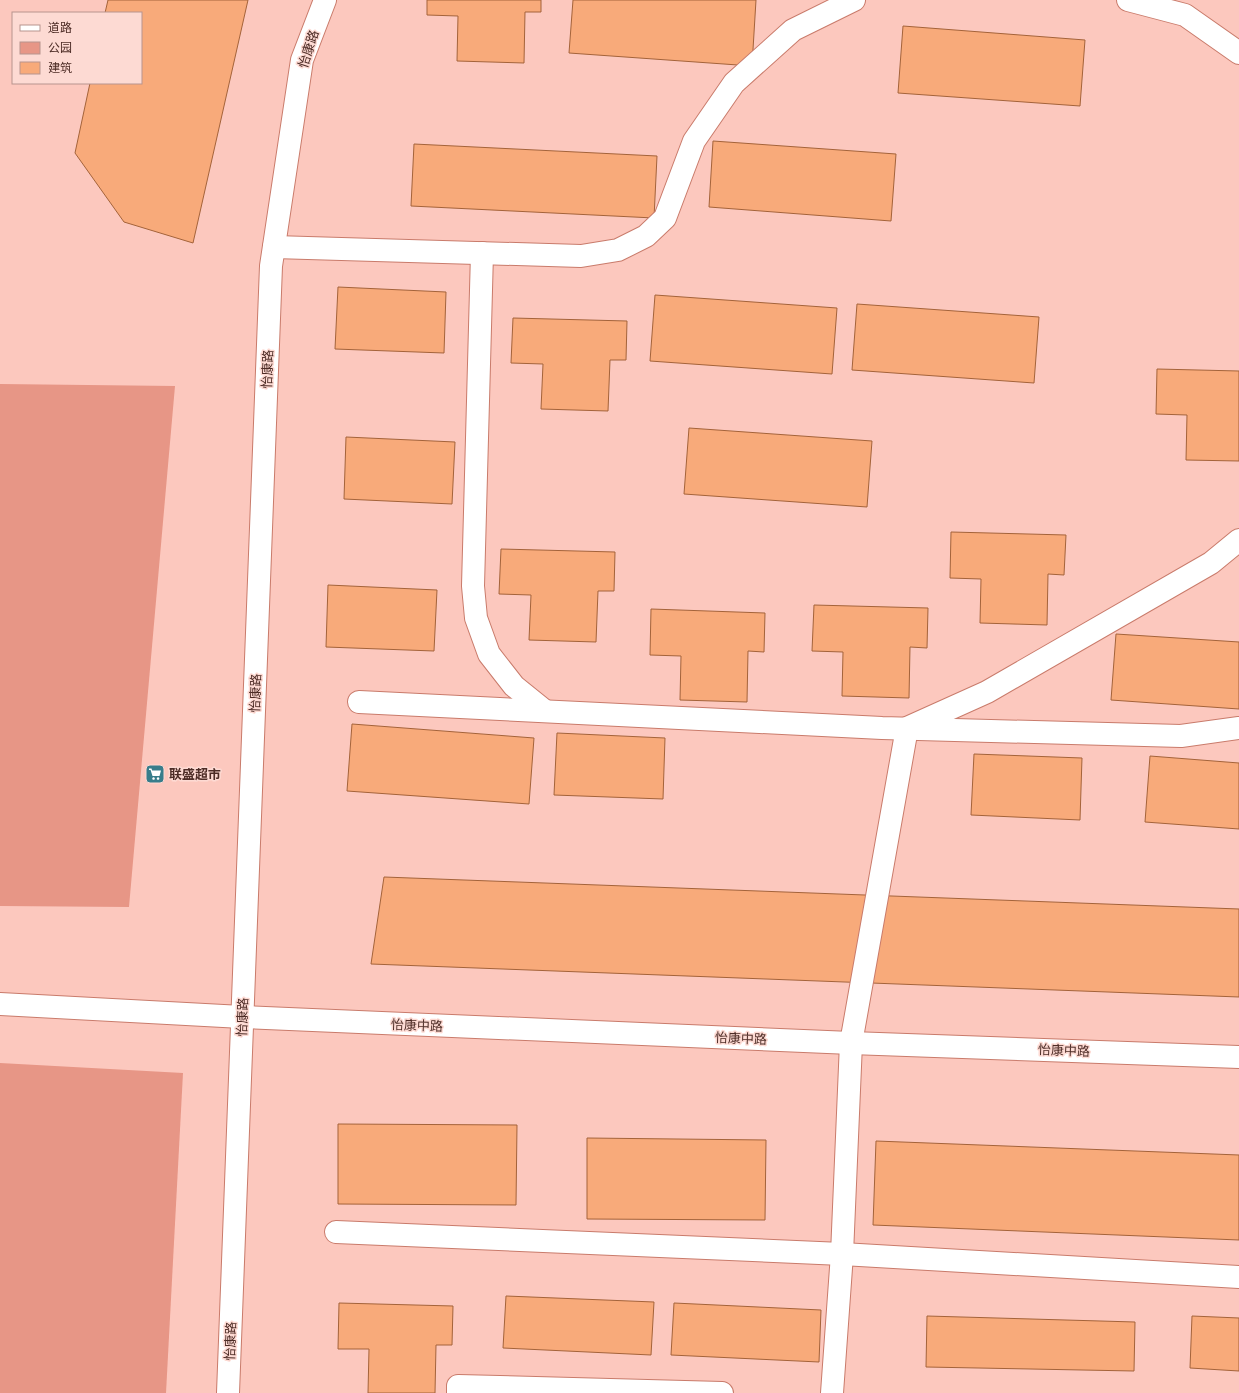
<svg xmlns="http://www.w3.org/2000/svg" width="1239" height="1393" font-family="Helvetica,'Noto Sans SC',sans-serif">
  <rect width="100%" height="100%" fill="#fcc8be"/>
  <g fill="#e79686">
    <polygon points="0,384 175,386 129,907 0,906"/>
    <polygon points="0,1063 183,1073 166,1393 0,1393"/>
  </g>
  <g fill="#f8aa7a" stroke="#a4633a">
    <polygon points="108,0 248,0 193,243 124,222 75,153 90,83 141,83 141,13 105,13"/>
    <polygon points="427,0 541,0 541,12 525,12 524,63 457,61 458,16 427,15"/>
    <polygon points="573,0 756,0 752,66 569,53"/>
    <polygon points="903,26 1085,40 1080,106 898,93"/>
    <polygon points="713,141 896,154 891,221 709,207"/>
    <polygon points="414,144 657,156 654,218 411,206"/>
    <polygon points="338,287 446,292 444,353 335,349"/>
    <polygon points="655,295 837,308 832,374 650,361"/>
    <polygon points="857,304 1039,317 1034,383 852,370"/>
    <polygon points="513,318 627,321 626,360 610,360 608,411 541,409 543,364 511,363"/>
    <polygon points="1157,369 1239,371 1239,461 1186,460 1187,415 1156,414"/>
    <polygon points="689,428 872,441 867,507 684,494"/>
    <polygon points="346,437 455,442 452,504 344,499"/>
    <polygon points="951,532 1066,535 1064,575 1048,574 1047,625 980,623 981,579 950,578"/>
    <polygon points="501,549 615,552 614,591 598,591 596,642 529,640 531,595 499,594"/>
    <polygon points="328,585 437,590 434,651 326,647"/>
    <polygon points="814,605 928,608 927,648 910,647 909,698 842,696 843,652 812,651"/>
    <polygon points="651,609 765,613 764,652 748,651 747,702 680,700 681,656 650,655"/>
    <polygon points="1116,634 1239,642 1239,709 1111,700"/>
    <polygon points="352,724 534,738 529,804 347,791"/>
    <polygon points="557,733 665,738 663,799 554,795"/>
    <polygon points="974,754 1082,758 1080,820 971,815"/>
    <polygon points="1150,756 1239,763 1239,829 1145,822"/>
    <polygon points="384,877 1239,909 1239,997 371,964"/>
    <polygon points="338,1124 517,1125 516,1205 338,1204"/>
    <polygon points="587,1138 766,1140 765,1220 587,1219"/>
    <polygon points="876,1141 1239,1155 1239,1240 873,1225"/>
    <polygon points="506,1296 654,1302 651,1355 503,1348"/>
    <polygon points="339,1303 453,1306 452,1345 436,1345 435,1393 368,1393 369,1349 338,1349"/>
    <polygon points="674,1303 821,1310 819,1362 671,1355"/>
    <polygon points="927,1316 1135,1322 1134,1371 926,1367"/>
    <polygon points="1192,1316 1239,1318 1239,1371 1190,1368"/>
  </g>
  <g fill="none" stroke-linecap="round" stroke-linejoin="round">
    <defs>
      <g id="minor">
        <polyline points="1128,0 1185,15 1239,53"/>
        <polyline points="274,247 581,256 618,250 646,236 665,218 694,141 734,83 793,30 854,0"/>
        <polyline points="482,253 473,586 476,618 489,654 514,686 545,711"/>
        <polyline points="359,702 882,728 1181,736 1239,728"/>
        <polyline points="242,1017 851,1043 1239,1057"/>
        <polyline points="336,1232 842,1254 1239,1277"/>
        <polyline points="458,1393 458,1386 722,1393"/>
        <polyline points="832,1393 842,1254 851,1043 907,728 987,692 1211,563 1239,540"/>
      </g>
      <g id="tertiary">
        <polyline points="0,1004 242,1017"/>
        <polyline points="228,1393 271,266 302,60 325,0"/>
      </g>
    </defs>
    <use href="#minor" stroke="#c97b6b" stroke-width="24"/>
    <use href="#tertiary" stroke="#c97b6b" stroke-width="24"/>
    <use href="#minor" stroke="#fff" stroke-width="22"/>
    <use href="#tertiary" stroke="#fff" stroke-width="22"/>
  </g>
  <defs>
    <symbol id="supermarket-square" viewBox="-11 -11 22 22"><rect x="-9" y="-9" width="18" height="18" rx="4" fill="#387d8b" stroke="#fddad3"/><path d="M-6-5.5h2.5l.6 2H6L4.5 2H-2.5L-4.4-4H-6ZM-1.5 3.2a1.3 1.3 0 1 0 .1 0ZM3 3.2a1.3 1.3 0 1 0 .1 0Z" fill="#fff"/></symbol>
  </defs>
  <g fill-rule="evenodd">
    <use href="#supermarket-square" x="144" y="763" width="22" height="22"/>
  </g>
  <g text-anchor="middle" stroke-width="3" stroke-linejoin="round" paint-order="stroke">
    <g font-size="13" fill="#4d2c26" stroke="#fddad3">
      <text transform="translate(308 49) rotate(-72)" y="5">怡康路</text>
      <text transform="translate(267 369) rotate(-88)" y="5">怡康路</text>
      <text transform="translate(255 693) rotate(-88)" y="5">怡康路</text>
      <text transform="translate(242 1017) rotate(-88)" y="5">怡康路</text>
      <text transform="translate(417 1025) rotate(2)" y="5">怡康中路</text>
      <text transform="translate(741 1038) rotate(2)" y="5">怡康中路</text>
      <text transform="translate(1064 1050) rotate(2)" y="5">怡康中路</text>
      <text transform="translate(230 1341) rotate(-88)" y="5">怡康路</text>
    </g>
    <g font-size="13" font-weight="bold" fill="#4d2c26" stroke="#fddad3" text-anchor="start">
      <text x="169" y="779">联盛超市</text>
    </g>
  </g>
  <rect x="12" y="12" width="130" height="72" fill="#fddad3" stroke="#b7948e"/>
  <rect x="20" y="25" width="20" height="6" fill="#ffffff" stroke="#b7948e"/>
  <text x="48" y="32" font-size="12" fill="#4d2c26">道路</text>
  <rect x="20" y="42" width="20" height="12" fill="#e79686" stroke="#b7948e"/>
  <text x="48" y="52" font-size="12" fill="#4d2c26">公园</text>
  <rect x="20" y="62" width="20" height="12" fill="#f8aa7a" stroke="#b7948e"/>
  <text x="48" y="72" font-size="12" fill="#4d2c26">建筑</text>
</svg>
